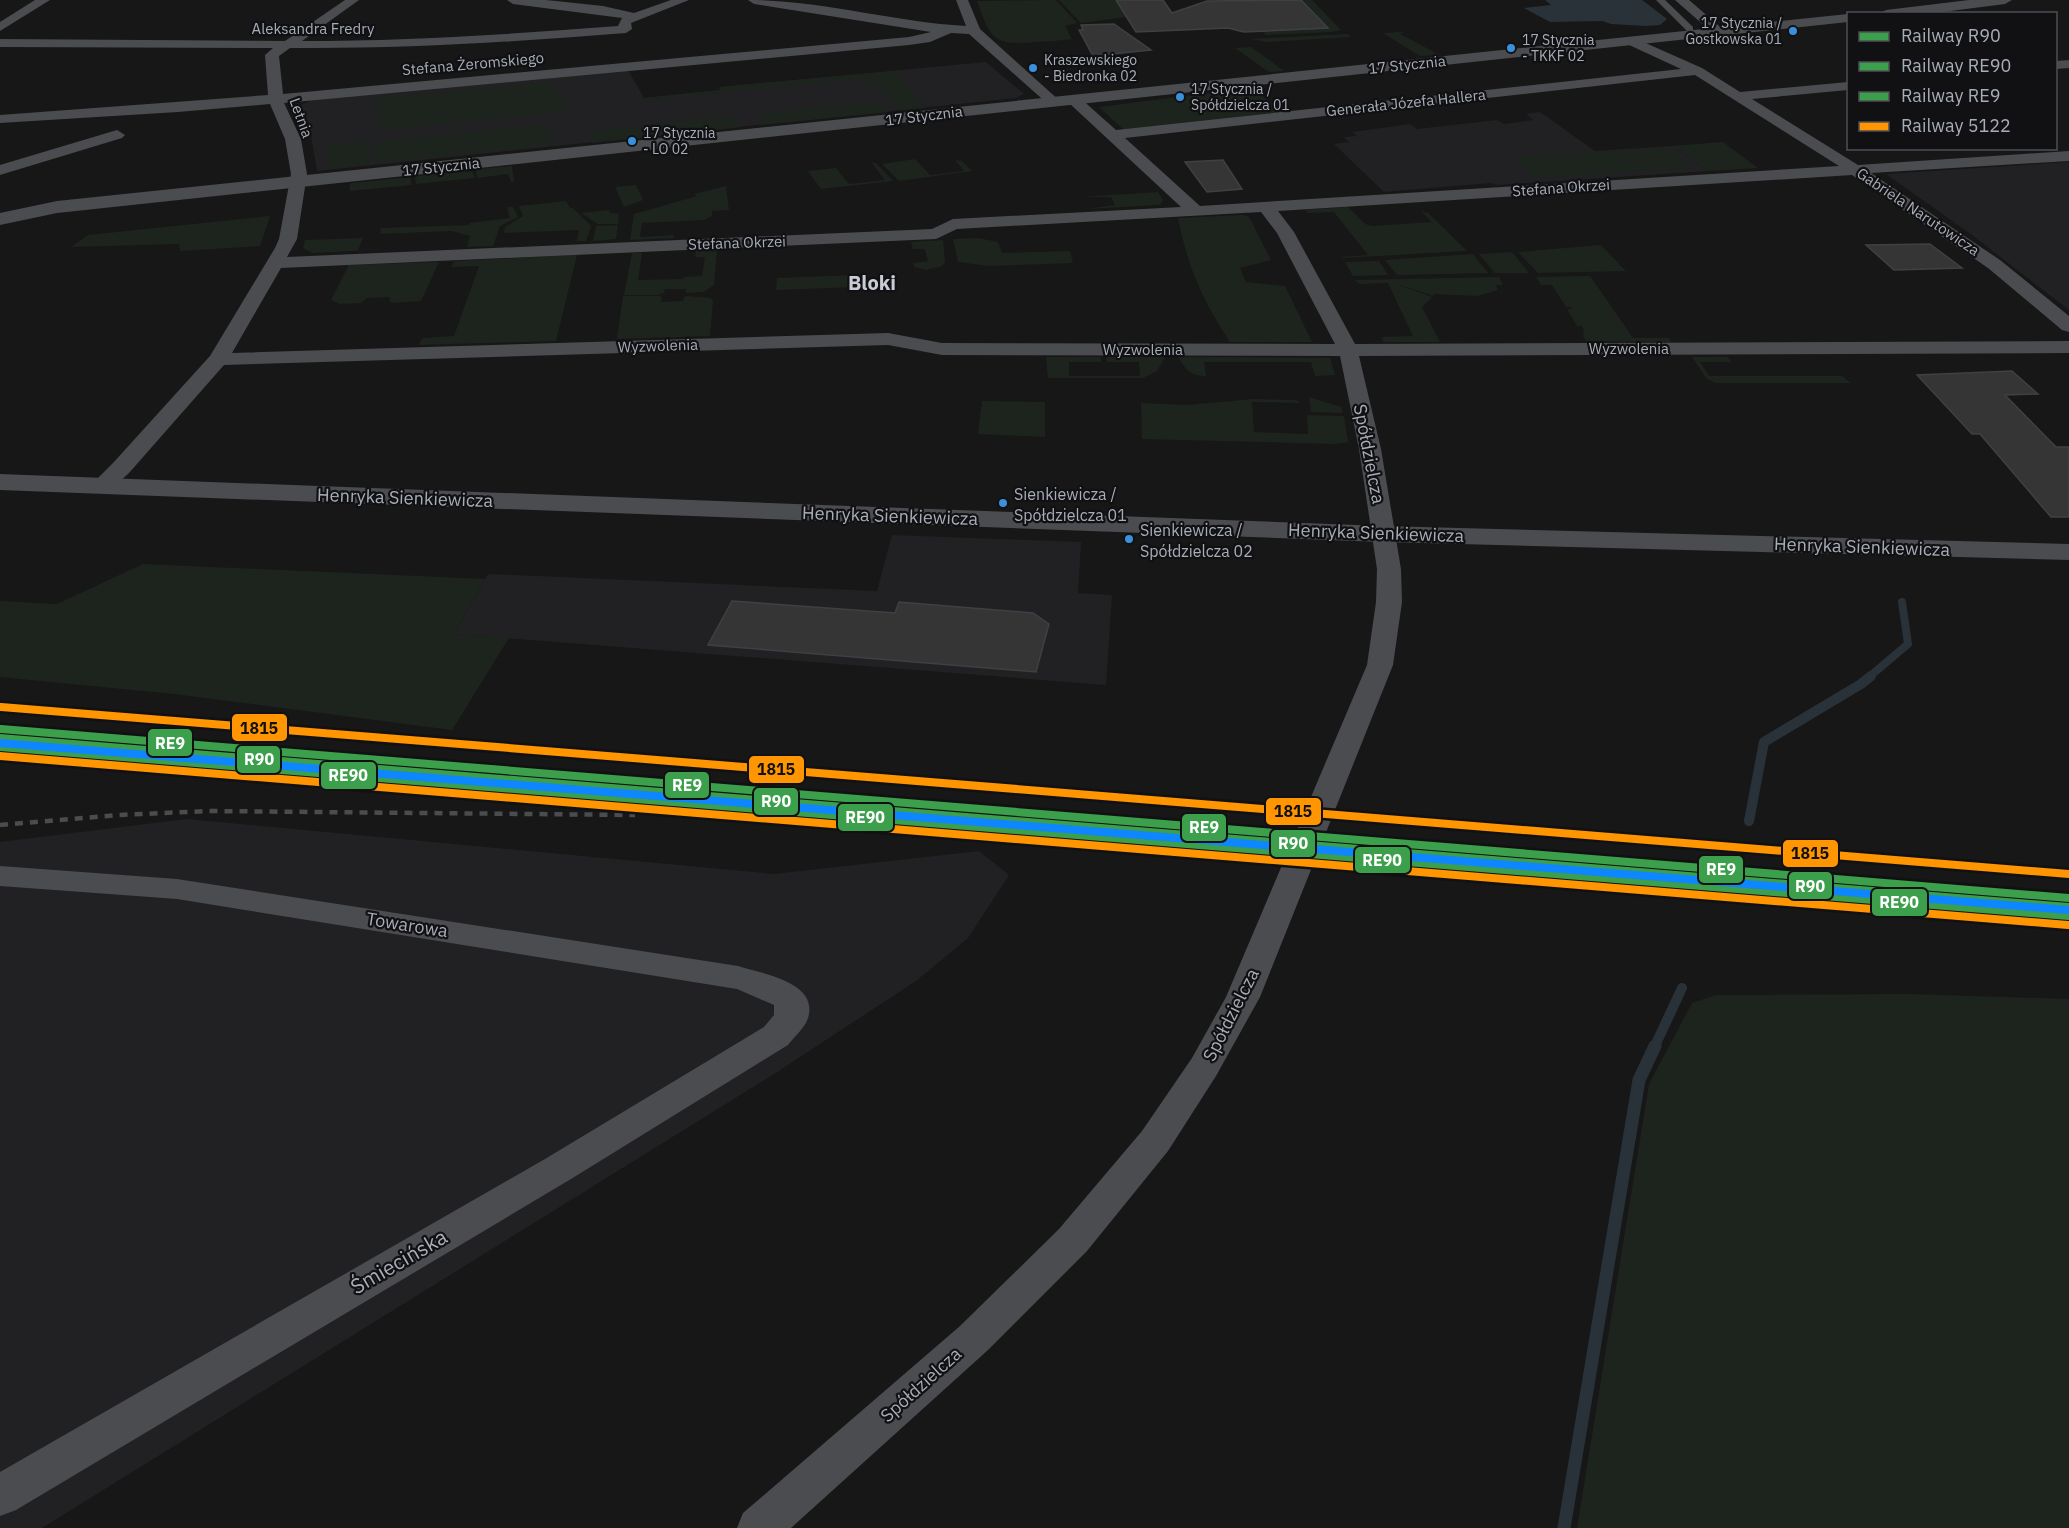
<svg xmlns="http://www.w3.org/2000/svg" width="2069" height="1528" font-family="'IBM Plex Sans',sans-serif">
  <rect width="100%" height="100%" fill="#171717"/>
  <g fill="#212123">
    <polygon points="986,62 1024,94 1016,98 317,171 311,136 297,107 314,99 628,70 644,98 720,90 719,87"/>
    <polygon points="1540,112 1595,151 1672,146 1709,171 1497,185 1491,183 1384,192 1334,144 1349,142 1344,137 1357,136 1352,132 1410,124 1417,129 1497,120 1504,124 1533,120 1526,114"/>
    <polygon points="2069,162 2069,310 1972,235 1886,174"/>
    <polygon points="892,535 1081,542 1078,593 1112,595 1106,685 454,634 488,574 877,591"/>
    <polygon points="186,819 774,874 979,851 1009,875 968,938 916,981 771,1076 42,1528 0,1528 0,842"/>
  </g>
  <g fill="#1d241e">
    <path d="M1056,0L1077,23L1065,26L1072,39C1059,41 1046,41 1034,42C993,46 990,38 977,1Z"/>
    <polygon points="1059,0 1116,0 1127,17 1081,23"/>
    <polygon points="1301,0 1312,0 1341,30 1332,32 1266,35 1262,31 1327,27"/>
    <polygon points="1401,32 1404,33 1400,34 1440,55 1420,56 1383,33"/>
    <polygon points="1348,34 1351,37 1266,42 1251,39"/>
    <polygon points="1251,47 1283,70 1284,71 1269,72 1235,48"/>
    <polygon points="896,71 925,108 902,110 874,82 860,83 856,79 645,101 643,98 720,90 719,87"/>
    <polygon points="554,82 567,111 379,130 374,99"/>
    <polygon points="1250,88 1287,113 1125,131 1099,107"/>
    <polygon points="866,103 884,106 889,112 761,125 759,121 769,119 755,114"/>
    <polygon points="735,116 742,127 592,143 591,134 599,130"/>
    <polygon points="547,125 555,145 376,163 373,142"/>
    <polygon points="369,140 372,163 329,168 327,145"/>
    <polygon points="1723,142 1758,168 1709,171 1672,146"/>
    <polygon points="1665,148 1694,168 1534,178 1510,157"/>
    <polygon points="915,159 930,175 964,171 955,160 962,161 972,171 899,181 882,164"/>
    <polygon points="872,163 876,163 893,181 821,189 808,171 836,168 849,184 885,180"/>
    <polygon points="512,166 514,182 511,182 508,174 477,178 476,171 479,169"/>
    <polygon points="472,170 475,178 416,184 415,178 417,176"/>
    <polygon points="410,177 412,185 350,191 350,184 352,183"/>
    <polygon points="636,185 643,200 624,207 615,187"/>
    <polygon points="726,186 729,210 712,211 712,216 704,220 642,223 640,237 674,235 674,238 630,240 634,214 697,196 694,194"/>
    <polygon points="1158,192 1163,200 1160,205 1086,209 1115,205 1111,197 1080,197"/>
    <polygon points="566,201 570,208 573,208 591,226 586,241 548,242 577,241 579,230 504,233 505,227 523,216 519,206"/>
    <polygon points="507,207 513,207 518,217 500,226 493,246 467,247 470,236 452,231 380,234 381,228 469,225 470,223 510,218"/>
    <polygon points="1348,207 1365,224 1372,226 1432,222 1421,211 1428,213 1467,251 1343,258 1341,257 1368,255 1334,212 1308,213 1305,210"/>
    <polygon points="609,210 610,213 619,214 618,224 598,224 581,213"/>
    <path d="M1244,215L1249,217L1271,260L1240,268L1246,282L1285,286L1312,342H1230C1202,299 1188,268 1178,218Z"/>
    <polygon points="270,216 260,246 180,251 179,244 71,247 88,235"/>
    <polygon points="618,225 616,239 593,241 596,226"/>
    <polygon points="363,238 358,250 390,249 312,253 303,248 305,240"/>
    <polygon points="978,238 998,242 1002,253 1070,251 1073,263 989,266 958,262 953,239"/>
    <polygon points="943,240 945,262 942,266 926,270 914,267 914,263 928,261 925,249 913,249 911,242"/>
    <polygon points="1601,245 1626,271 1538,273 1518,252"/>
    <polygon points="696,250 717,250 714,285 703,292 686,293 686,289 665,289 664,293 659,295 624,295 632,253 642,253 638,280 683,279 684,277 702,276 705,257 695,257"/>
    <polygon points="1512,252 1529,273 1495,273 1479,254"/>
    <polygon points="1473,254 1488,273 1397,275 1385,260"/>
    <polygon points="577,255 556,341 418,345 423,338 454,336 479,266 451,267 455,261"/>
    <polygon points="1379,261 1388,275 1353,276 1345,262"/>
    <polygon points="439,262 421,301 393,303 389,301 390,297 367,298 361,303 340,304 331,300 349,265"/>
    <polygon points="854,275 856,287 776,290 777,278"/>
    <polygon points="1590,276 1633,338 1669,338 1671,342 1586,341 1583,336 1584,330 1582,326 1577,326 1567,309 1572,309 1571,307 1566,307 1552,285 1541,285 1536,277"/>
    <polygon points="1499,277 1503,285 1496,285 1498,290 1478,296 1433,294 1434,296 1393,283 1432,297 1422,307 1440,342 1383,342 1382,337 1413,336 1388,283 1360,284 1355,280"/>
    <polygon points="623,296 659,296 662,297 661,302 683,301 685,296 710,298 713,301 710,336 617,339"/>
    <polygon points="1046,357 1101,357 1101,362 1069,362 1069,376 1140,376 1139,362 1107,362 1106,357 1165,357 1157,371 1143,378 1048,378"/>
    <path d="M1178,357L1330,358L1335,375L1315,376L1311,362H1204L1206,376C1191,376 1186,370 1178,357Z"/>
    <polygon points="1692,357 1727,357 1732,362 1700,362 1709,376 1842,376 1851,383 1716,383 1707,379"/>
    <polygon points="1309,397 1341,407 1343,413 1311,412"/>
    <polygon points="1253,399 1296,400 1301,403 1252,402 1254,432 1308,434 1307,415 1344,416 1348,442 1335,444 1142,439 1141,403 1188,405"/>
    <polygon points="982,401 1045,402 1045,437 978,434"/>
    <polygon points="143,564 485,579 454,634 509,638 452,730 174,694 0,677 0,601 57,604"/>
    <polygon points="1908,994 2069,999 2069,1528 1577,1528 1649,1084 1692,1003 1716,995"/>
  </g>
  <polygon fill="#2a3239" points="1545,0 1642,0 1667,19 1660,25 1646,26 1611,24 1602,21 1550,22 1524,8 1551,5"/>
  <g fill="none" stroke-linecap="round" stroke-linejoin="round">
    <polyline stroke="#2a3239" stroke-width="8" points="1869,677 1908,644 1902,602"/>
    <g stroke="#2a3239" stroke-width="10">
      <polyline points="1749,821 1764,742 1861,684 1871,676"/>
      <polyline points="1654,1048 1682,988"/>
    </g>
    <polyline stroke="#2a3239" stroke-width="13" points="1564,1528 1639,1080 1655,1046"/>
  </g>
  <g fill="#353536" stroke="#3f4043" stroke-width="1.5">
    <polygon points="1116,0 1163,0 1172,13 1207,1 1301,0 1328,28 1244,32 1228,28 1136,32"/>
    <polygon points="1114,24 1151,50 1093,56 1079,30 1083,30 1081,25"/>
    <polygon points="1223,160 1242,189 1207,192 1185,162"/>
    <polygon points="1930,244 1962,268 1894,270 1866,245"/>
    <polygon points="2012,371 2038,394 2005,395 2056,447 2069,447 2069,517 2051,517 1980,434 1972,434 1917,375"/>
    <polygon points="732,601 895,613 899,602 1033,613 1049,624 1036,672 708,645"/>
  </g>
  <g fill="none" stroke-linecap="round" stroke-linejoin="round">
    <polygon fill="#4b4c50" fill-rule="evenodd" points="1656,0 1665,0 1693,27 1693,31 1687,31"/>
    <g fill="#4b4c50" fill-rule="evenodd">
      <polygon points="35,0 50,0 0,31 0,22"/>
      <path d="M345,0H359L302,41C408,41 513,34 618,26L622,18L513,4L507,0H546L603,6L634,13L671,0H689L631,23L632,29L626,33C514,42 403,49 290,48L279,56L283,94L909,37L931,32L754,4L748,0C821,0 893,22 966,26L956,0H968L980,29L1061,102L1054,106L1049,105L969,34L951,33L930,42L909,45L284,103L301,139L307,174L297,239L287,257L932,229L953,219L1181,207L1069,103L1067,100L1069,97H1079L1116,130L1681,69L1627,44L1625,41L1632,37L1702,68L1740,92L1848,82V90L1752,99L1858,165L2069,151V161L1871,173L2000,260L2069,316V332L2062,330L1988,268L1852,175L1278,211L1294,232L1355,344L2069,341V353L1359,356L1381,449L1401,569L1402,602L1393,665L1260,997L1216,1076L1168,1151L1087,1251L988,1350L791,1528H737L743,1513L960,1326L1059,1229L1142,1131L1192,1058L1226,997L1367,665L1376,602L1377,569L1359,449L1340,356L942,355L888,345L224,365L129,473L109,491L101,493L93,491L90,486L113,463L210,356L275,248L279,239L291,174L285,139L270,104L178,112L0,123V115L268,95L265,55L273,48L0,47V39L285,41ZM1695,75L1839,166L1200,206L1125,138ZM1261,212L1277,233L1335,344L942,343L888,333L232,353L281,268L936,239L957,229Z"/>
      <polygon points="1675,0 1689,0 1726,32 1720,36 1715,35"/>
      <polygon points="2069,60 2069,68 2056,69 2056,61"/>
      <polygon points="117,130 125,135 122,138 0,175 0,165"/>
      <path d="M0,866L177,879L738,966C763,974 819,982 808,1018C805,1028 794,1037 788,1045L571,1179L16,1510L0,1516V1472L545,1159L764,1027L774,1015V1005L737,989L177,899L0,886Z"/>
    </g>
    <g fill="#4b4c50" fill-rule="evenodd">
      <polygon points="1969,0 2012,0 2005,4 1927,14 1879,14 1886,10"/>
      <polygon points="1848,14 1848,22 57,213 0,225 0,213 57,201"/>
      <polygon points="0,474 1383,526 2069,544 2069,560 1383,542 0,490"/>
    </g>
    <g stroke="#4b4c4f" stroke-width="4.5" stroke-dasharray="8 7" stroke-linecap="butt">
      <polyline points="480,799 621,806 2069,925"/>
      <polyline points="0,825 119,815 209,811 635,815"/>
    </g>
    <defs>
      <polyline id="rail-1" points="0,738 2069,907"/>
      <polyline id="rail-2" points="0,747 2068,916"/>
      <polyline id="rail-3" points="1,729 2069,898"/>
      <polyline id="rail-4" points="0,756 2068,925"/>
      <polyline id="rail-5" points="0,743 2068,910"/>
      <polyline id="rail-6" points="1,707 2069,874"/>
    </defs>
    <use href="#rail-1" stroke="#111113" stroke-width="13"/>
    <use href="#rail-2" stroke="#111113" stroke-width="13"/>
    <use href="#rail-3" stroke="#111113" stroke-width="13"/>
    <use href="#rail-4" stroke="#111113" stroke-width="13"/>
    <use href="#rail-5" stroke="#111113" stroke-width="13"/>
    <use href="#rail-6" stroke="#111113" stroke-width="13"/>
    <use href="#rail-1" stroke="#3c9f4b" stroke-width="8"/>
    <use href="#rail-2" stroke="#3c9f4b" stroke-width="8"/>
    <use href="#rail-3" stroke="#3c9f4b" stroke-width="8"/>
    <use href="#rail-4" stroke="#ff9500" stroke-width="8"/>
    <use href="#rail-5" stroke="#0d86ff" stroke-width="8"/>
    <use href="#rail-6" stroke="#ff9500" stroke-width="8"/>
  </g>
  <g fill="#3a90db" stroke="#111113" stroke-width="2">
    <circle cx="1793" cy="31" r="5"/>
    <circle cx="1511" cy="48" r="5"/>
    <circle cx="1033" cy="68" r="5"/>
    <circle cx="1180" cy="97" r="5"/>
    <circle cx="632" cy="141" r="5"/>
    <circle cx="1003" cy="503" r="5"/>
    <circle cx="1129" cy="539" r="5"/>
  </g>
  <g text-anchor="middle" stroke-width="4.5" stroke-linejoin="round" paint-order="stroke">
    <g font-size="14" fill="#a8adb8" stroke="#111113" text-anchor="start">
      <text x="1782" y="28" text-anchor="end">17 Stycznia /<tspan x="1782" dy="16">Gostkowska 01</tspan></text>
      <text x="1522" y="45">17 Stycznia<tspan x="1522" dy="16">- TKKF 02</tspan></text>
      <text x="1044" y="65">Kraszewskiego<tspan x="1044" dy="16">- Biedronka 02</tspan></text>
      <text x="1191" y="94">17 Stycznia /<tspan x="1191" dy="16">Spółdzielcza 01</tspan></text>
      <text x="643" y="138">17 Stycznia<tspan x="643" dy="16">- LO 02</tspan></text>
    </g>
    <g font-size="15" fill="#a8adb8" stroke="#111113">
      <text x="313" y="34">Aleksandra Fredry</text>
      <text transform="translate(473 64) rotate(-5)" y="5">Stefana Żeromskiego</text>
      <text transform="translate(1407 65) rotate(-6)" y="5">17 Stycznia</text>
      <text transform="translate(1406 103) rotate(-6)" y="5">Generała Józefa Hallera</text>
      <text transform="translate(924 116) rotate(-7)" y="5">17 Stycznia</text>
      <text transform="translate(301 118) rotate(70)" y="5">Letnia</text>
      <text transform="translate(441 167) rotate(-6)" y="5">17 Stycznia</text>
      <text transform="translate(1561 188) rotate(-4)" y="5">Stefana Okrzei</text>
      <text transform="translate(1918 212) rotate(34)" y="5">Gabriela Narutowicza</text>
      <text transform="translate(737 243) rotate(-2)" y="5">Stefana Okrzei</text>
      <text transform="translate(658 346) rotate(-2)" y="5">Wyzwolenia</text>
      <text x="1629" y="354">Wyzwolenia</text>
      <text x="1143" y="355">Wyzwolenia</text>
    </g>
    <g font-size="16" fill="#a8adb8" stroke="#111113" text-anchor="start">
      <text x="1014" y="500">Sienkiewicza /<tspan x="1014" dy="21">Spółdzielcza 01</tspan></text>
      <text x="1140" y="536">Sienkiewicza /<tspan x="1140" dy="21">Spółdzielcza 02</tspan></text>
    </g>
    <g font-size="18" fill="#a8adb8" stroke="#111113">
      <text transform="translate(1369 454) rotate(79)" y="6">Spółdzielcza</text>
      <text transform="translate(405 498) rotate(2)" y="6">Henryka Sienkiewicza</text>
      <text transform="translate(890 516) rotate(2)" y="6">Henryka Sienkiewicza</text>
      <text transform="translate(1376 533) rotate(2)" y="6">Henryka Sienkiewicza</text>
      <text transform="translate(1862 547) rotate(2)" y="6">Henryka Sienkiewicza</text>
      <text transform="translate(407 925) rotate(9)" y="6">Towarowa</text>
      <text transform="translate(1231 1015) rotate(-63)" y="6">Spółdzielcza</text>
      <text transform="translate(921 1385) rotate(-42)" y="6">Spółdzielcza</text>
    </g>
    <g font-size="20" font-weight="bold" fill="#c9ccd4" stroke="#111113">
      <text x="872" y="290">Bloki</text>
    </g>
    <g font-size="21" fill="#a8adb8" stroke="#111113">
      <text transform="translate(399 1262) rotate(-30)" y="7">Śmiecińska</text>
    </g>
  </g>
  <g stroke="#111113" stroke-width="2">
    <rect x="231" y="713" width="57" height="29" rx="6" fill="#ff9500"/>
    <rect x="147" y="728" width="46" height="29" rx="6" fill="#3c9f4b"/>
    <rect x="236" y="745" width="45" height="29" rx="6" fill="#3c9f4b"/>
    <rect x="748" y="755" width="57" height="29" rx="6" fill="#ff9500"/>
    <rect x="320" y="761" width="57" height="29" rx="6" fill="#3c9f4b"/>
    <rect x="664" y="771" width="46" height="28" rx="6" fill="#3c9f4b"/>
    <rect x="753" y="787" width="46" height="29" rx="6" fill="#3c9f4b"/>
    <rect x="1265" y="797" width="57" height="29" rx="6" fill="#ff9500"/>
    <rect x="837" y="803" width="57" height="29" rx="6" fill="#3c9f4b"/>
    <rect x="1181" y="813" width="46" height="29" rx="6" fill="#3c9f4b"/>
    <rect x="1270" y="829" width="46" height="29" rx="6" fill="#3c9f4b"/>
    <rect x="1782" y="839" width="57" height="29" rx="6" fill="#ff9500"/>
    <rect x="1354" y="846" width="57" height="28" rx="6" fill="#3c9f4b"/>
    <rect x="1698" y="855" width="46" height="29" rx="6" fill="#3c9f4b"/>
    <rect x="1788" y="871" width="45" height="29" rx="6" fill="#3c9f4b"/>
    <rect x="1871" y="888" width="57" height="29" rx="6" fill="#3c9f4b"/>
  </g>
  <g font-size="16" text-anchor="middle" font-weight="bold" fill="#fff">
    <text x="170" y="749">RE9</text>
    <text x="259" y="765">R90</text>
    <text x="348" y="781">RE90</text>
    <text x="687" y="791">RE9</text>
    <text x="776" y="807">R90</text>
    <text x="865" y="823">RE90</text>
    <text x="1204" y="833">RE9</text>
    <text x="1293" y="849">R90</text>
    <text x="1382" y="866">RE90</text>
    <text x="1721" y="875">RE9</text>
    <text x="1810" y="892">R90</text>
    <text x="1899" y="908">RE90</text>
  </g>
  <g font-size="16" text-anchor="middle" font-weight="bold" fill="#111">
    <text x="259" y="734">1815</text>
    <text x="776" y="775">1815</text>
    <text x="1293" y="817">1815</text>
    <text x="1810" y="859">1815</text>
  </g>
  <rect x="1847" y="12" width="210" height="138" fill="#111113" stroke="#4d4f55" stroke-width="1.5"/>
  <rect x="1859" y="32" width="30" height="9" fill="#3c9f4b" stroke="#4d4f55" stroke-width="1.5"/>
  <text x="1901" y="42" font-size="18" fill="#a8adb8">Railway R90</text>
  <rect x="1859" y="62" width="30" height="9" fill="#3c9f4b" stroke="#4d4f55" stroke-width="1.5"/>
  <text x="1901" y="72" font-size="18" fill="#a8adb8">Railway RE90</text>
  <rect x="1859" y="92" width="30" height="9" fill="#3c9f4b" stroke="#4d4f55" stroke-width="1.5"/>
  <text x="1901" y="102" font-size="18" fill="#a8adb8">Railway RE9</text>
  <rect x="1859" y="122" width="30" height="9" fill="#ff9500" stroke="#4d4f55" stroke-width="1.5"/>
  <text x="1901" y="132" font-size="18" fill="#a8adb8">Railway 5122</text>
</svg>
